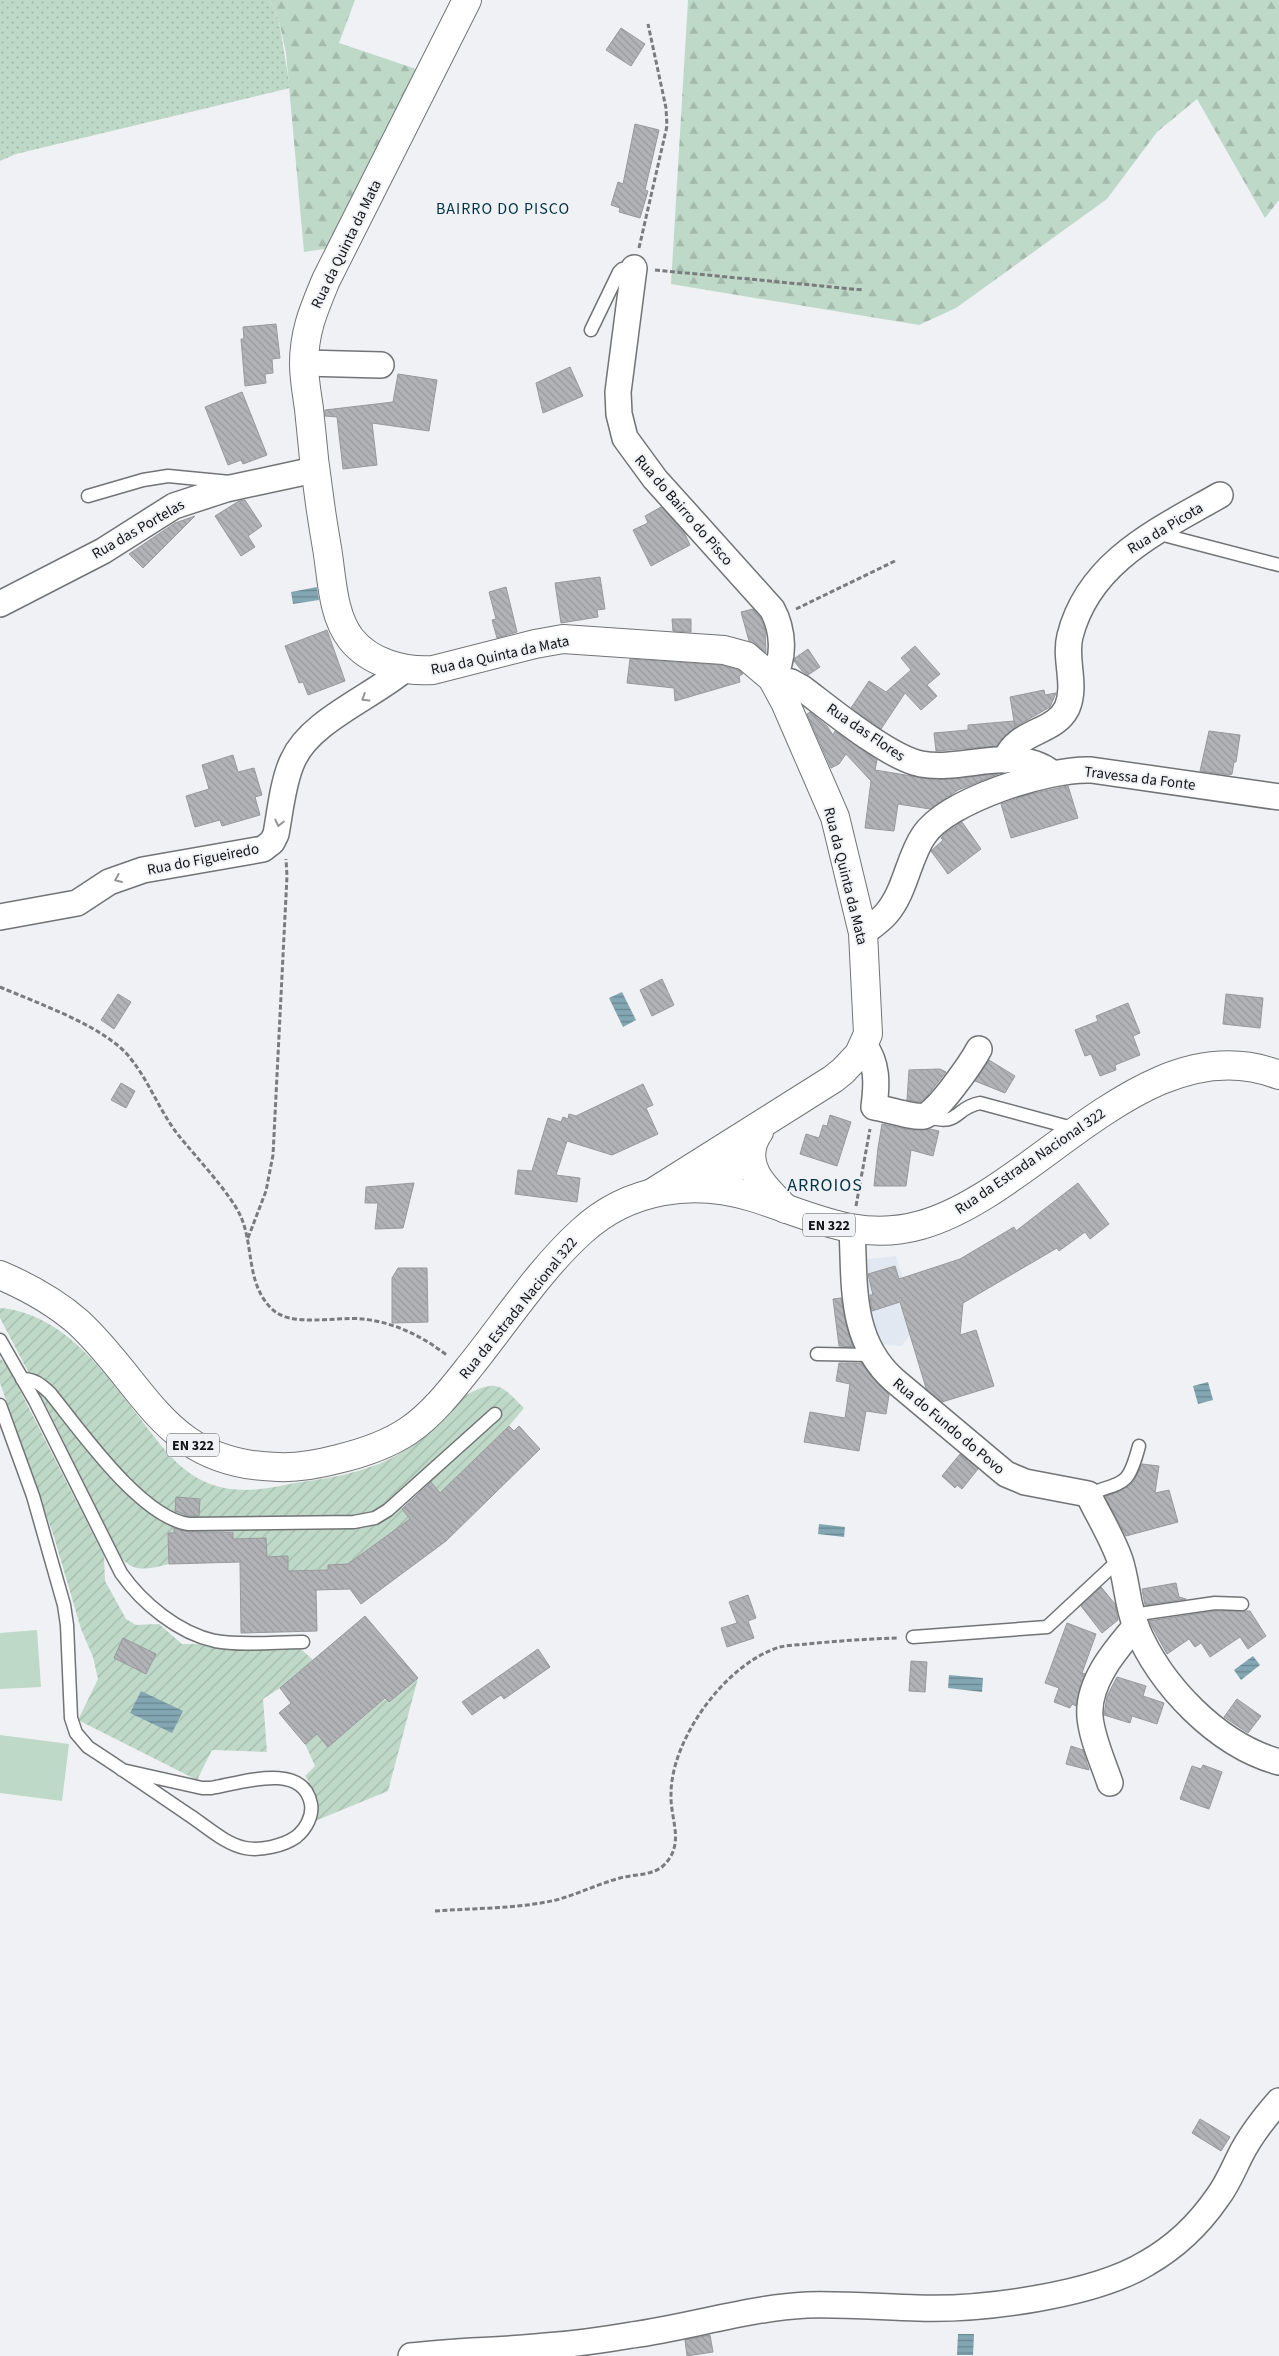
<svg xmlns="http://www.w3.org/2000/svg" width="1279" height="2356" font-family="'Source Sans 3',sans-serif">
  <defs>
    <pattern id="grass-dots" width="8" height="8" patternUnits="userSpaceOnUse" patternTransform="scale(1.25)"><rect width="8" height="8" fill="#bfd9c8"/><path d="M2 2h.1M6 6h.1" fill="none" stroke="#a3b9ab" stroke-width="1.8" stroke-linecap="round"/></pattern>
    <pattern id="forest-firs" width="22" height="20" patternUnits="userSpaceOnUse" patternTransform="scale(1.25)"><rect width="22" height="20" fill="#bfd9c8"/><path d="M5 1l3.5 6h-7zM16 11l3.5 6h-7z" fill="#a3b9ab"/></pattern>
    <pattern id="garden-furrows" width="10" height="10" patternUnits="userSpaceOnUse" patternTransform="scale(1.25)"><rect width="10" height="10" fill="#bfd9c8"/><path d="M-1 1l2-2M0 10L10 0M9 11l2-2" fill="none" stroke="#a3b9ab"/></pattern>
    <pattern id="water-rules" width="6" height="5" patternUnits="userSpaceOnUse" patternTransform="scale(1.25)"><rect width="6" height="5" fill="#82a6b2"/><path d="M0 2.5h6" fill="none" stroke="#698690"/></pattern>
    <pattern id="building-back-hatch" width="6" height="6" patternUnits="userSpaceOnUse" patternTransform="scale(1.25)"><rect width="6" height="6" fill="#b2b3b6"/><path d="M-1 5l2 2M0 0l6 6M5-1l2 2" fill="none" stroke="#98999c"/></pattern>
  </defs>
  <rect width="100%" height="100%" fill="#eff1f4"/>
  <polygon fill="#e2e8f2" points="896,1256 918,1326 901,1346 876,1344 859,1260"/>
  <polygon fill="url(#grass-dots)" points="0,0 270,0 279,21 290,88 16,154 0,161"/>
  <g fill="url(#forest-firs)">
    <polygon points="270,0 355,0 339,43 422,71 330,248 304,252 286,53 279,21"/>
    <polygon points="688,0 1279,0 1279,200 1265,218 1197,99 1157,132 1107,199 956,308 919,325 671,284"/>
  </g>
  <g fill="#bfd9c8">
    <polygon points="37,1630 41,1687 0,1689 0,1633"/>
    <polygon points="0,1735 69,1744 62,1801 0,1793"/>
  </g>
  <g fill="url(#garden-furrows)">
    <path d="M0,1308C62,1313 104,1371 139,1417C168,1455 191,1490 246,1490C263,1490 279,1486 295,1483C337,1477 377,1471 413,1445C438,1427 456,1391 490,1386C504,1384 514,1399 524,1408L509,1426L440,1493L428,1479L399,1505L410,1519L348,1564L328,1570L288,1571V1556L267,1557L266,1538L233,1539V1531L168,1533L169,1564C148,1569 133,1574 119,1555L44,1402L0,1318Z"/>
    <polygon points="0,1359 6,1363 104,1556 105,1581 126,1619 136,1625 159,1624 182,1644 284,1645 302,1650 313,1660 280,1688 263,1699 267,1752 212,1750 197,1780 78,1720 98,1679 93,1657 81,1629 54,1537 0,1383"/>
    <path d="M418,1678L388,1791L315,1821C319,1804 315,1789 305,1776L315,1766L305,1744L317,1734L329,1746L385,1699L389,1702Z"/>
  </g>
  <g fill="url(#water-rules)">
    <polygon points="317,587 319,600 293,604 291,592"/>
    <polygon points="622,992 636,1020 623,1027 609,998"/>
    <polygon points="1208,1382 1213,1400 1198,1404 1193,1386"/>
    <polygon points="819,1524 845,1527 844,1537 818,1534"/>
    <polygon points="1253,1656 1260,1665 1241,1680 1234,1670"/>
    <polygon points="949,1675 983,1678 982,1692 948,1688"/>
    <polygon points="141,1691 183,1711 172,1733 130,1713"/>
    <polygon points="958,2334 974,2334 973,2355 957,2355"/>
  </g>
  <g fill="url(#building-back-hatch)" stroke="#97999b">
    <polygon points="621,28 645,44 631,66 606,50"/>
    <polygon points="635,124 659,130 645,190 648,191 640,218 619,212 620,208 611,205 618,182 623,184"/>
    <polygon points="276,324 280,358 272,359 273,373 265,374 266,383 245,386 241,339 244,339 243,327"/>
    <polygon points="570,367 583,396 543,413 536,383"/>
    <polygon points="398,374 437,380 429,431 372,423 377,465 343,469 337,417 325,416 325,410 393,402"/>
    <polygon points="242,392 267,455 243,464 241,460 228,465 205,407"/>
    <polygon points="245,500 262,526 248,536 255,547 241,556 215,516 239,501"/>
    <polygon points="661,507 684,532 690,545 651,566 633,530 648,523 645,516"/>
    <polygon points="195,516 143,568 129,554 175,523"/>
    <polygon points="600,577 605,609 597,610 598,617 561,623 555,583"/>
    <polygon points="506,587 517,632 497,638 492,620 496,619 489,592"/>
    <polygon points="753,609 760,617 765,629 766,653 749,641 741,612"/>
    <polygon points="672,619 691,619 691,632 673,631"/>
    <polygon points="327,630 345,681 308,695 303,682 299,683 285,646"/>
    <polygon points="915,646 940,674 927,685 937,696 921,710 905,693 881,729 851,708 869,681 886,692 911,670 901,658"/>
    <polygon points="808,649 820,667 808,675 802,671 794,661 795,658"/>
    <polygon points="630,659 721,665 739,670 743,674 739,676 740,682 675,701 674,688 627,683"/>
    <polygon points="1044,690 1045,695 1056,693 1050,707 1015,727 1010,697"/>
    <polygon points="810,712 827,726 833,735 835,731 877,760 875,770 936,780 998,774 958,790 930,809 898,804 894,831 865,828 871,781 846,754 839,764 831,768 807,714"/>
    <polygon points="1014,721 1015,728 997,746 936,751 934,733 968,730 968,725"/>
    <polygon points="1209,731 1240,735 1236,762 1234,762 1232,774 1229,775 1200,771"/>
    <polygon points="233,755 238,772 254,768 262,795 255,797 260,815 222,826 220,820 195,827 186,796 209,789 202,765"/>
    <polygon points="1068,786 1078,818 1011,838 1001,804 1030,794"/>
    <polygon points="962,822 981,849 948,874 931,851 943,840 941,838 946,833"/>
    <polygon points="662,979 674,1005 652,1016 640,990"/>
    <polygon points="118,994 131,1002 114,1029 101,1020"/>
    <polygon points="1226,994 1263,998 1260,1028 1223,1024"/>
    <polygon points="1128,1003 1140,1033 1133,1036 1140,1055 1115,1065 1116,1070 1100,1076 1091,1054 1085,1056 1075,1030 1098,1021 1096,1016"/>
    <polygon points="989,1060 1015,1076 1005,1093 975,1081"/>
    <polygon points="940,1069 946,1072 927,1096 920,1102 907,1100 909,1070"/>
    <polygon points="121,1083 135,1091 126,1108 111,1100"/>
    <polygon points="643,1084 653,1105 646,1108 658,1134 612,1155 567,1141 556,1175 580,1178 577,1202 515,1194 518,1170 532,1171 548,1118 561,1122 563,1117 568,1119 569,1114 576,1116"/>
    <polygon points="830,1115 851,1122 837,1166 800,1154 806,1134 819,1138 823,1125 827,1126"/>
    <polygon points="882,1124 911,1130 930,1129 939,1131 933,1156 911,1150 906,1186 874,1186 878,1148"/>
    <polygon points="414,1183 403,1228 375,1229 378,1203 365,1203 366,1187"/>
    <polygon points="1078,1183 1109,1224 1090,1239 1085,1232 1059,1251 1057,1248 963,1303 960,1335 976,1330 994,1386 942,1402 926,1388 900,1302 872,1311 870,1295 873,1295 868,1274 895,1266 899,1279 960,1259 1014,1227 1016,1231"/>
    <polygon points="398,1268 427,1268 428,1322 392,1323 392,1278"/>
    <polygon points="841,1298 848,1332 853,1347 839,1346 833,1299"/>
    <polygon points="839,1363 862,1363 869,1374 889,1395 886,1414 866,1411 859,1451 804,1442 810,1412 845,1418 850,1384 836,1381"/>
    <polygon points="509,1426 514,1431 519,1426 540,1449 446,1541 361,1604 350,1589 316,1590 317,1631 241,1633 240,1562 169,1564 168,1533 174,1533 174,1528 189,1532 233,1532 233,1539 266,1538 267,1557 288,1556 288,1571 328,1570 328,1565 348,1564 410,1519 402,1509 431,1482 440,1493"/>
    <polygon points="960,1454 978,1469 962,1489 957,1485 955,1488 942,1476"/>
    <polygon points="1142,1464 1159,1466 1155,1493 1169,1490 1178,1522 1126,1536 1105,1497 1129,1486 1134,1481"/>
    <polygon points="176,1497 200,1499 199,1516 190,1516 175,1511"/>
    <polygon points="1176,1583 1179,1597 1186,1599 1145,1605 1142,1589"/>
    <polygon points="1101,1587 1115,1604 1118,1620 1102,1633 1081,1606"/>
    <polygon points="748,1595 756,1618 748,1621 754,1638 727,1647 721,1628 737,1623 729,1602"/>
    <polygon points="1215,1611 1250,1611 1266,1636 1248,1649 1240,1637 1210,1657 1201,1643 1195,1647 1189,1639 1167,1654 1149,1621"/>
    <polygon points="365,1616 418,1678 389,1702 385,1698 328,1747 317,1734 305,1744 279,1713 291,1703 280,1688"/>
    <polygon points="1067,1623 1096,1634 1082,1673 1085,1674 1076,1706 1072,1704 1070,1708 1054,1702 1059,1688 1045,1683"/>
    <polygon points="123,1638 156,1654 146,1674 114,1658"/>
    <polygon points="538,1649 550,1667 504,1699 501,1695 472,1715 462,1702"/>
    <polygon points="911,1661 927,1662 925,1692 909,1691"/>
    <polygon points="1117,1677 1146,1686 1143,1696 1164,1703 1157,1724 1132,1716 1130,1723 1104,1715 1107,1696"/>
    <polygon points="1237,1699 1261,1716 1248,1733 1224,1717"/>
    <polygon points="1071,1746 1083,1750 1089,1770 1066,1764"/>
    <polygon points="1203,1765 1222,1772 1209,1809 1180,1799 1192,1766 1201,1769"/>
    <polygon points="1200,2119 1230,2137 1221,2151 1192,2133"/>
    <polygon points="710,2335 713,2352 687,2356 685,2340"/>
  </g>
  <g fill="none" stroke-linecap="round" stroke-linejoin="round">
    <defs>
      <g id="service">
        <polyline points="591,330 619,272 622,269 634,268"/>
        <polyline points="88,496 143,480 168,476 230,482"/>
        <polyline points="1156,533 1279,565"/>
        <path d="M925,1116C961,1128 953,1108 980,1103L1076,1129"/>
        <path d="M0,1340L35,1401L121,1573C142,1603 178,1633 215,1641C243,1646 275,1642 303,1642"/>
        <polyline points="817,1354 872,1355"/>
        <path d="M22,1379C35,1379 41,1385 50,1393C80,1430 141,1518 189,1524L354,1522L375,1518L388,1510L495,1414"/>
        <path d="M0,1405L33,1496L64,1605L67,1625L71,1718L76,1733L88,1747C122,1769 155,1792 189,1815C206,1826 225,1844 245,1848C260,1851 283,1846 296,1837C306,1829 313,1816 311,1804C303,1761 241,1783 211,1788H202L122,1770"/>
        <path d="M1088,1494C1125,1481 1128,1487 1139,1446"/>
        <polyline points="1132,1615 1215,1603 1242,1604"/>
        <polyline points="913,1637 1047,1627 1120,1559"/>
      </g>
      <g id="minor">
        <path d="M634,268L618,392L619,414L625,438L655,479L772,609C783,629 786,659 772,678L791,682L802,688C830,709 889,758 921,764C964,772 1014,744 1052,773"/>
        <polyline points="304,363 381,365"/>
        <polyline points="0,604 103,551 174,506 226,489 314,470"/>
        <path d="M1005,760C1018,729 1054,734 1067,708C1077,685 1064,659 1070,636C1089,561 1159,530 1220,495"/>
        <path d="M0,917L77,903L109,882L143,870L263,849L272,842L276,834C280,813 283,780 293,760C310,721 372,697 405,669"/>
        <path d="M863,933C871,927 880,921 886,914C906,891 908,858 924,835C948,800 1049,768 1091,770L1279,797"/>
        <path d="M864,1045C878,1064 877,1084 874,1107C886,1109 914,1118 924,1116C937,1113 972,1062 979,1049"/>
        <path d="M852,1229C855,1284 849,1340 894,1380L1006,1474L1025,1482L1088,1494C1098,1515 1112,1537 1120,1560C1127,1581 1127,1605 1136,1627C1160,1685 1217,1745 1279,1762"/>
        <path d="M1110,1783C1103,1762 1092,1739 1090,1717C1087,1683 1115,1650 1136,1626"/>
        <path d="M411,2356C456,2350 501,2351 546,2346C574,2344 603,2340 632,2335C690,2327 748,2308 807,2305C844,2304 881,2307 918,2308C982,2310 1093,2296 1147,2263C1175,2247 1199,2224 1217,2198C1227,2185 1233,2170 1240,2156C1250,2136 1264,2118 1279,2101"/>
      </g>
      <g id="tertiary">
        <path d="M467,0L326,280C314,309 304,331 304,364C304,379 307,394 309,409C313,456 319,502 327,548C332,577 332,615 351,639C370,663 404,672 433,670L535,644L563,639L724,650L746,656L772,678L785,702L835,817L863,933L868,1034L859,1054L843,1071L833,1079L652,1193"/>
        <path d="M756,1136C740,1167 766,1189 786,1209"/>
        <polyline points="715,1169 714,1180 719,1189 759,1132"/>
      </g>
      <path id="primary" d="M0,1275C28,1287 55,1302 78,1322C148,1387 164,1465 278,1467C299,1468 319,1464 338,1459C363,1453 387,1445 408,1431C433,1414 452,1389 471,1365C507,1320 540,1269 582,1231C629,1188 693,1179 752,1197C810,1215 858,1243 921,1225C1036,1193 1147,1023 1279,1075"/>
    </defs>
    <use href="#service" stroke="#727376" stroke-width="15"/>
    <use href="#minor" stroke="#727376" stroke-width="28"/>
    <use href="#tertiary" stroke="#727376" stroke-width="30"/>
    <use href="#primary" stroke="#727376" stroke-width="30"/>
    <g stroke="#797b7d" stroke-width="3" stroke-dasharray="5 2.5" stroke-linecap="butt">
      <polyline points="639,248 667,126 666,108 648,24"/>
      <polyline points="655,270 863,290"/>
      <polyline points="796,609 895,561"/>
      <path d="M0,987C37,1003 107,1027 131,1059C150,1083 160,1112 179,1136C196,1157 231,1194 241,1217C254,1247 246,1284 272,1309C291,1328 336,1316 363,1319C396,1323 422,1336 448,1356"/>
      <polyline points="856,1206 870,1129"/>
      <polyline points="248,1238 266,1191 273,1155 287,876 286,859"/>
      <path d="M435,1911C475,1908 517,1909 556,1900C578,1894 598,1884 620,1878C634,1874 651,1876 663,1866C686,1844 670,1820 671,1794C671,1739 726,1663 780,1647C788,1645 798,1645 807,1644C837,1641 867,1639 897,1638"/>
    </g>
    <use href="#service" stroke="#fff" stroke-width="12"/>
    <use href="#minor" stroke="#fff" stroke-width="25"/>
    <use href="#tertiary" stroke="#fff" stroke-width="28"/>
    <use href="#primary" stroke="#fff" stroke-width="28"/>
  </g>
  <defs><path id="oneway-chevron" d="M-2-3.5L2.5 0L-2 3.5" fill="none" stroke-width="1.6" stroke-linecap="round" stroke-linejoin="round" transform="scale(1.25)"/></defs>
  <g stroke="#949595">
    <use href="#oneway-chevron" transform="translate(365 698) rotate(148)"/>
    <use href="#oneway-chevron" transform="translate(279 823) rotate(103)"/>
    <use href="#oneway-chevron" transform="translate(118 879) rotate(157)"/>
  </g>
  <g text-anchor="middle" stroke-width="4" stroke-linejoin="round" paint-order="stroke">
    <g fill="#eff1f4" stroke="#545657" stroke-width="1">
      <rect x="803" y="1213.5" width="52" height="23" rx="4"/>
      <rect x="167" y="1433.5" width="52" height="23" rx="4"/>
    </g>
    <g font-size="14" font-weight="bold" fill="#121314">
      <text x="829" y="1230">EN 322</text>
      <text x="193" y="1450">EN 322</text>
    </g>
    <g font-size="15" fill="#121314" stroke="#eff1f4">
      <text transform="translate(346 244) rotate(-64)" y="5">Rua da Quinta da Mata</text>
      <text transform="translate(684 510) rotate(49)" y="5">Rua do Bairro do Pisco</text>
      <text transform="translate(1165 528) rotate(-31)" y="5">Rua da Picota</text>
      <text transform="translate(138 529) rotate(-30)" y="5">Rua das Portelas</text>
      <text transform="translate(500 655) rotate(-12)" y="5">Rua da Quinta da Mata</text>
      <text transform="translate(866 732) rotate(34)" y="5">Rua das Flores</text>
      <text transform="translate(1140 778) rotate(7)" y="5">Travessa da Fonte</text>
      <text transform="translate(203 859) rotate(-11)" y="5">Rua do Figueiredo</text>
      <text transform="translate(846 876) rotate(76)" y="5">Rua da Quinta da Mata</text>
      <text transform="translate(1030 1161) rotate(-34)" y="5">Rua da Estrada Nacional 322</text>
      <text transform="translate(518 1308) rotate(-51)" y="5">Rua da Estrada Nacional 322</text>
      <text transform="translate(949 1426) rotate(40)" y="5">Rua do Fundo do Povo</text>
    </g>
    <g font-size="16" letter-spacing="1" fill="#003145" stroke="#eff1f4">
      <text x="503" y="214">BAIRRO DO PISCO</text>
    </g>
    <g font-size="18" letter-spacing="1" fill="#003145" stroke="#eff1f4">
      <text x="825" y="1191">ARROIOS</text>
    </g>
  </g>
</svg>
